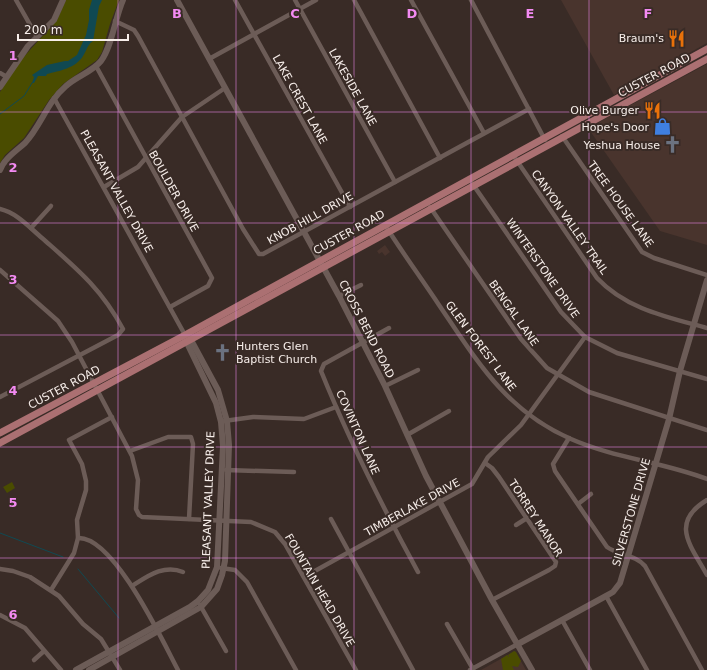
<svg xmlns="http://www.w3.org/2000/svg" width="707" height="670" font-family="'DejaVu Sans',sans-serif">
  <rect width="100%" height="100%" fill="#392b26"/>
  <g fill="#49342d">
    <polygon points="561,0 707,0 707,43 614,95"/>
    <polygon points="707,64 707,245 660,231 588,128"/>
    <polygon points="385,245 390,252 385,256 382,252 379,254 377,251"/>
    <polygon points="515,651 526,670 481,670"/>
  </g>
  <g fill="#4a4c00">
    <polygon points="66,0 119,0 110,24 102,52 97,60 63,84 49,100 24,138 5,155 0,163 0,92 21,60 57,20"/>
    <polygon points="12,482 15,488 7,493 3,487"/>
    <polygon points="514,651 516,652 521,661 518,667 512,666 514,670 503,670 501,659 507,655 509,657 508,655"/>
  </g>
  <path fill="#104952" d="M92,0H102L99,6L93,41C87,45 87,50 83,56C76,68 59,71 47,74L46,76H38L34,83H32L34,77L32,75L47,65L65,61H68L77,55L86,35L89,20V10Z"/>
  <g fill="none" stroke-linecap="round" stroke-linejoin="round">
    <g stroke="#104952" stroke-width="1">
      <polyline points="0,114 24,96 32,83"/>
      <polyline points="0,533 63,557"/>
      <polyline points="78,569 119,618"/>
    </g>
    <g stroke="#6c5c57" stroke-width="4.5">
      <polyline points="16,0 37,37"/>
      <polyline points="235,0 350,207"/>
      <polyline points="295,0 395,182"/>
      <polyline points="354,0 440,158"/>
      <polyline points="411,0 484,133"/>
      <polyline points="471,0 545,140"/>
      <polyline points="115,21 134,30 138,36 243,229 259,254 263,254 529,109"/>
      <polyline points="209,59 316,0"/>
      <polyline points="96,66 212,278 208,286 170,307"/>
      <polyline points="0,73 7,77"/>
      <polyline points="54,98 185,335"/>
      <polyline points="562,136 642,252 654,258 707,275"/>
      <path d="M513,155L597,278C626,309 667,317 707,328"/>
      <polyline points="472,183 561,312 585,337 617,353 707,379"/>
      <polyline points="104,187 138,167 182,117 225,88"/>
      <polyline points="430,207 521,339 547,368 589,392 707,430"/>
      <path d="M0,209C17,213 29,227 42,238C76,268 101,288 123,329L118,335L0,397"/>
      <path d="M385,225C402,252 421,278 439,305C477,361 506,411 571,439C614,458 663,462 707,479"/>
      <polyline points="31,228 51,206"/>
      <polyline points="0,270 49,313 58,321 72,342 132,456 138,480 136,509 139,515 142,517 251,522 275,532 285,544 356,670"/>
      <polyline points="339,296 361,285"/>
      <path d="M389,328L324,364L321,371C349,440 382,506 418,572"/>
      <polyline points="385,386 418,370"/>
      <polyline points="224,421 253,417 304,419 336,407"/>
      <polyline points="407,435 449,411"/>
      <path d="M569,438L553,464L555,471L607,547C618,555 636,555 645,566L702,670"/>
      <polyline points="130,451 168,437 191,437 193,444 189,519"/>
      <polyline points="485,463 492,468 499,477 556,562 555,566 549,570 492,600"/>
      <polyline points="226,470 294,472"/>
      <path d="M707,500C669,523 691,546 707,575"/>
      <polyline points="578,504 591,494"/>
      <polyline points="331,519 413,670"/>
      <polyline points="516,525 527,518"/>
      <path d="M78,538C114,536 163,642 178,670"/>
      <polyline points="221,568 235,570 247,582 296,670"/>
      <polyline points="0,569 13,571 30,577 59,596 83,624 101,639 120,670"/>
      <polyline points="304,577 472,484 488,457 521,425 585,337"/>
      <path d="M132,586C148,576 164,564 183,572"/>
      <polyline points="51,590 74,553 78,538 77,520 86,490 86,481 82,464 69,440 112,417"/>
      <polyline points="606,596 647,670"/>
      <polyline points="200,605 226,651"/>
      <polyline points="0,615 25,628 61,670"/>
      <polyline points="562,620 590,670"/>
      <polyline points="447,624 473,669"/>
      <polyline points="34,660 44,651"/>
      <polyline points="470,670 518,644"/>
    </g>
    <g stroke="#6c5c57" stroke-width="6">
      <polyline points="177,0 339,296 385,386 426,476 492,600 532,670"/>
      <polyline points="0,87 28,46 54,20 63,0"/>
      <path d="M0,170C5,158 15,152 25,143C41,126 47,102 66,86C77,76 92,72 101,61C112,46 115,18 123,0"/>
      <polyline points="518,644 606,596 613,592 620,583 669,419 680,371 707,280"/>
      <polyline points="76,670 190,607 198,601 208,590 217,567 223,446 221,422 216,403 185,339"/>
      <polyline points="89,670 201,607 217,589 222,575 225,561 229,445 227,421 218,390 191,340 187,337"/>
    </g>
    <g stroke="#ab7072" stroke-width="7">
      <polyline points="0,433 185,335 707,49"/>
      <polyline points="0,443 707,59"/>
    </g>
  </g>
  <path fill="none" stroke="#f38af2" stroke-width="1" stroke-opacity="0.55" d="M118,0V670M236,0V670M354,0V670M471,0V670M589,0V670M0,112H707M0,223H707M0,335H707M0,447H707M0,558H707"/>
  <defs>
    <symbol id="restaurant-bare" viewBox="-9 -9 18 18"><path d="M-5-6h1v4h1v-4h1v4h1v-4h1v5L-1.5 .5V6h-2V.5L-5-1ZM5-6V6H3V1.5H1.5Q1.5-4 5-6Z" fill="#e8710a" stroke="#392b26" stroke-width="2.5" paint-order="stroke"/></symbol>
    <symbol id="shop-bare" viewBox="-9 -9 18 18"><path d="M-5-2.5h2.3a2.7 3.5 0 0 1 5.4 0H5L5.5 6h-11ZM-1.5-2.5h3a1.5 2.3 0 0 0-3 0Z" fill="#3f7fe0" stroke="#392b26" stroke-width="2.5" paint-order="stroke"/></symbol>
    <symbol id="church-bare" viewBox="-9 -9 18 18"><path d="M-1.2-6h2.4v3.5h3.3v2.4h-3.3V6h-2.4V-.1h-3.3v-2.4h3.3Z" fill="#6b7280" stroke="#392b26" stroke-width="2.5" paint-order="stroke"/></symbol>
  </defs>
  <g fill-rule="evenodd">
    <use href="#restaurant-bare" x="664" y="26" width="25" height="25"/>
    <use href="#restaurant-bare" x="640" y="98" width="25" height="25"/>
    <use href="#shop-bare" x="650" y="114" width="25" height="25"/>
    <use href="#church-bare" x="660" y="132" width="25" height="25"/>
    <use href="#church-bare" x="210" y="340" width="25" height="25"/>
  </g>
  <g text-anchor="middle" stroke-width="4" stroke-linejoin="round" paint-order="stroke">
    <g font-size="11" fill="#f7eeea" stroke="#392b26" text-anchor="end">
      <text x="664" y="42">Braum's</text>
      <text x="639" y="114">Olive Burger</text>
      <text x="649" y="131">Hope's Door</text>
      <text x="660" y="149">Yeshua House</text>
      <text x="236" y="350" text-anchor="start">Hunters Glen<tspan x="236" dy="13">Baptist Church</tspan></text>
    </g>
    <g font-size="11" fill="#f7eeea" stroke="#392b26">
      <text transform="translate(654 75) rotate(-28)" y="4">CUSTER ROAD</text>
      <text transform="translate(353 87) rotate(61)" y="4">LAKESIDE LANE</text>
      <text transform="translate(300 99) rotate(61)" y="4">LAKE CREST LANE</text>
      <text transform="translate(117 191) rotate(61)" y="4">PLEASANT VALLEY DRIVE</text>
      <text transform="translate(174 191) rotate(61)" y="4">BOULDER DRIVE</text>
      <text transform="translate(621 204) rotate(54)" y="4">TREE HOUSE LANE</text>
      <text transform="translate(310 218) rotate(-29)" y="4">KNOB HILL DRIVE</text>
      <text transform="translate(570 222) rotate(55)" y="4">CANYON VALLEY TRAIL</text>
      <text transform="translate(349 232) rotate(-29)" y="4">CUSTER ROAD</text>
      <text transform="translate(543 268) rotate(55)" y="4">WINTERSTONE DRIVE</text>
      <text transform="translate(514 313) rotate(55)" y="4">BENGAL LANE</text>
      <text transform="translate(367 329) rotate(63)" y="4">CROSS BEND ROAD</text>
      <text transform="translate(481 346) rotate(53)" y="4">GLEN FOREST LANE</text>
      <text transform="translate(64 387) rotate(-28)" y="4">CUSTER ROAD</text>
      <text transform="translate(358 432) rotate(66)" y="4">COVINTON LANE</text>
      <text transform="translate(208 500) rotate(-88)" y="4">PLEASANT VALLEY DRIVE</text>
      <text transform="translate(412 507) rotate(-29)" y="4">TIMBERLAKE DRIVE</text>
      <text transform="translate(631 512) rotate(-74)" y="4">SILVERSTONE DRIVE</text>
      <text transform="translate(536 518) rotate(57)" y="4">TORREY MANOR</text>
      <text transform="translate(320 590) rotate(60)" y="4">FOUNTAIN HEAD DRIVE</text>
    </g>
  </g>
  <g font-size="13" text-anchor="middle" font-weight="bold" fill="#f38af2" stroke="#392b26" stroke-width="4" stroke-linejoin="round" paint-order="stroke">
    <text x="177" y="18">B</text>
    <text x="295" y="18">C</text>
    <text x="412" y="18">D</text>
    <text x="530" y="18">E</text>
    <text x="648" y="18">F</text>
    <text x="13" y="60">1</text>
    <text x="13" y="172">2</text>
    <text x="13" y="284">3</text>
    <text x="13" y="395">4</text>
    <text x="13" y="507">5</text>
    <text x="13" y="619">6</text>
  </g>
  <path d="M18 34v6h110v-6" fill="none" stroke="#f7eeea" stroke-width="2"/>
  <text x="24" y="34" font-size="12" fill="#f7eeea" stroke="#392b26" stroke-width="3" paint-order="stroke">200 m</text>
</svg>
